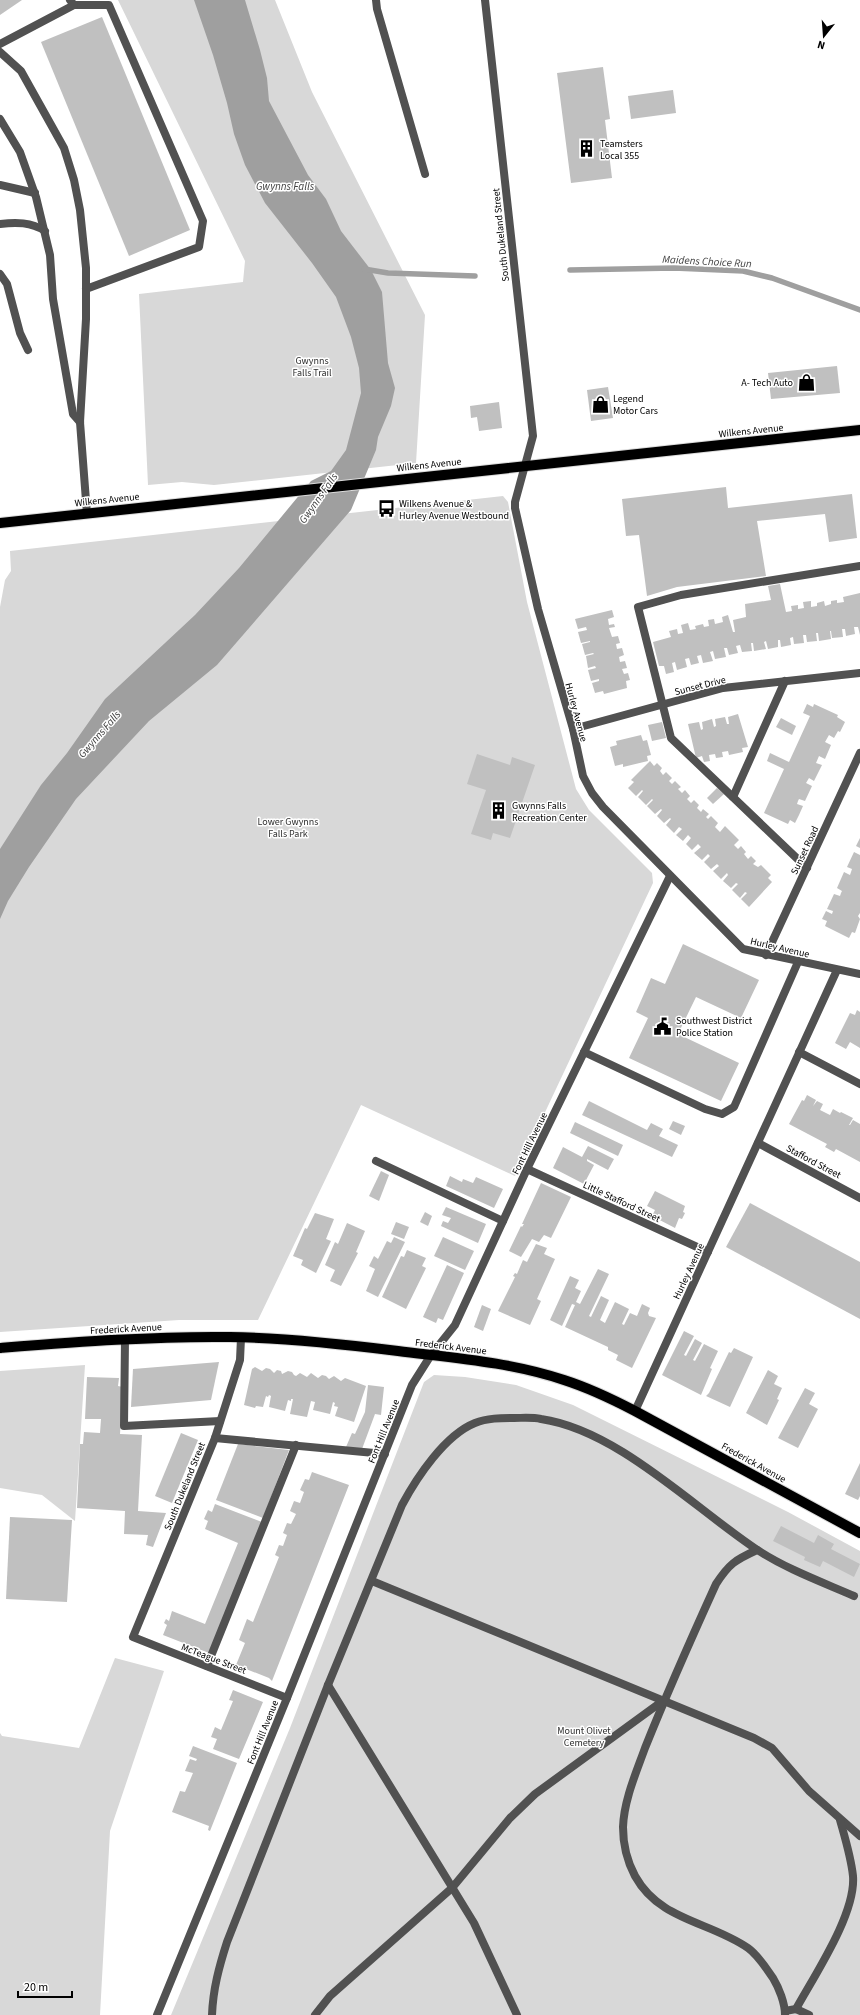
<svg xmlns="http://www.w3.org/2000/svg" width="860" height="2015" font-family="'Source Sans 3',sans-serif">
  <rect width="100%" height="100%" fill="#fff"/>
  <g fill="#d8d8d8">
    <polygon points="118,0 275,0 312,92 425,315 416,463 214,485 182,482 148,485 139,294 243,282 245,261"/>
    <polygon points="503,496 508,502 527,602 576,789 589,810 652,873 653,883 515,1176 361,1105 258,1320 179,1320 0,1332 0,607 5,580 11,571 10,551"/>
    <polygon points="85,1365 75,1521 42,1495 0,1488 0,1371"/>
    <polygon points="434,1375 465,1377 516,1385 573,1405 788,1512 860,1551 860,2015 171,2015 290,1728 424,1382"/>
    <polygon points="115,1658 164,1671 110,1831 100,2015 0,2015 0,1733 2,1736 79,1748"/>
  </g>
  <polygon fill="#9f9f9f" points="194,0 245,0 260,50 267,78 269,101 308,175 326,199 341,231 371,270 382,292 388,363 395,388 391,406 378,437 376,450 351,510 217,665 149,721 76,799 29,867 8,901 0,919 0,849 41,785 67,753 105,699 195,615 239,568 311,481 331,471 346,450 361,393 359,368 351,337 336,297 312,263 265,203 245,165 234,134 227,103 213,55"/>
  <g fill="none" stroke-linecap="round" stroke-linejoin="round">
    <g stroke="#9f9f9f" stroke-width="5.5">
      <polyline points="364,269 388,273 475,276"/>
      <polyline points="570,270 674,268 743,271 772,278 860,310"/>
    </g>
  </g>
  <g fill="#c0c0c0">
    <polygon points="0,0 22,0 0,15"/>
    <polygon points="102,17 190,230 129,256 41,42"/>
    <polygon points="603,67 610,119 605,120 612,178 571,183 557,73"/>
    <polygon points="673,90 676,113 631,119 628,96"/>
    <polygon points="837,366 840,393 771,399 768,373"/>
    <polygon points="608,387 613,418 591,421 587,390"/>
    <polygon points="499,402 502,428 479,431 477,417 471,418 470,406"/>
    <polygon points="726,487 728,508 852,494 857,538 829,542 825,514 757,521 766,576 677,587 647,596 639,535 626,536 622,499"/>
    <polygon points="780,584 786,612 792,611 791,606 798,605 798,609 804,608 803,602 811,601 811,607 817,606 817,603 824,601 825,606 831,604 831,601 837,600 837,603 844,602 843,597 860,593 860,635 858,627 854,627 855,634 846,636 845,629 842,629 843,637 832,638 831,631 830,631 831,639 819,641 818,633 816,633 817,641 807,642 806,635 803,635 804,643 794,644 793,637 790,638 791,645 781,647 780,640 778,640 778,647 768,649 766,641 764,642 766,649 754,651 753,643 751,643 752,651 742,652 740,645 736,646 738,653 729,655 727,648 724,648 726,657 715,659 713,651 710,652 713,661 703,663 701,655 697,656 699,663 691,665 689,658 685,659 687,667 677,670 675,662 672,663 674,672 666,674 664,666 659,666 653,642 671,637 669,631 677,629 678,634 683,633 681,625 688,623 690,630 696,629 695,626 703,624 704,627 709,626 708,620 714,619 715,624 723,622 722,617 728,615 733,632 735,632 733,620 746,617 745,604 771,600 768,586"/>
    <polygon points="612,610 614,617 608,619 609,625 614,624 615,627 609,628 612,637 618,636 620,643 616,644 617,649 622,648 624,655 619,657 620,662 625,661 627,668 622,669 624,674 628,673 630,680 626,681 627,688 604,694 603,691 595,693 592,683 599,681 599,679 591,681 588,670 596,668 595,666 588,668 586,656 594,654 593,653 585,655 582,644 590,642 590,641 581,643 578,632 587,630 586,627 578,629 575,619"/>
    <polygon points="807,704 813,707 814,704 838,715 837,717 845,722 840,732 838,731 834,738 829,735 825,742 831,745 825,759 819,756 816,763 822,765 814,781 809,778 806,783 812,786 805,801 799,799 798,801 797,804 803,806 799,815 795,823 790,820 788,824 764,813 784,769 767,761 770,753 789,762 810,716 803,713"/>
    <polygon points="738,714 748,747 742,748 743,752 729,755 728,751 722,752 723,757 716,758 715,754 709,755 710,761 704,762 702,756 696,758 688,724 699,722 701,730 703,729 702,722 712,719 714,727 716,726 715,719 725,717 727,724 729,724 728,717"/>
    <polygon points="781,718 796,726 792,735 776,727"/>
    <polygon points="662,722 666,738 652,741 648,725"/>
    <polygon points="641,735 643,741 647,740 651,755 647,756 648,761 623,767 623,764 615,766 610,747 617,745 616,741"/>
    <polygon points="477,754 510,765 512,757 535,765 510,838 493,833 491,840 471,834 486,790 467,784"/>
    <polygon points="650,761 654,766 657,763 662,768 660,771 663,775 666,772 672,778 669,781 672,784 675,781 681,787 678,789 682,793 685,790 690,796 687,799 691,803 694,800 699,805 697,808 701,812 703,809 709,814 706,817 708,819 711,816 718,823 715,827 720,832 725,826 739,840 734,845 738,849 741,846 746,852 744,854 748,859 751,856 756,861 753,864 758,867 761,865 771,875 768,878 772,882 749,907 741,899 747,893 745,892 740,898 732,890 738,884 736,883 731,888 723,881 728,875 727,873 721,879 713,871 719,866 717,864 711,869 704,862 710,856 708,854 702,860 694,853 701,847 698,844 692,850 686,844 691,838 688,835 683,841 676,835 682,829 679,827 674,833 666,825 671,819 670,818 664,823 657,816 662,810 661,809 655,814 647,806 653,800 652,799 646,805 638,797 643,791 642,790 636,796 628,788 634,782 631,780"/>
    <polygon points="717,788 724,794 713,804 707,798"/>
    <polygon points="860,838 860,848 856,846"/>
    <polygon points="854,852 860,855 860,913 858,916 860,919 855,933 852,932 849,938 825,926 827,921 822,919 826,911 832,914 833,911 827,909 834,894 840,896 841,893 842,891 837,888 844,872 850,875 852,869 847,867"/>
    <polygon points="683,944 759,980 741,1018 696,997 678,1034 739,1063 721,1101 629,1058 648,1018 636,1012 651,978 665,984"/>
    <polygon points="857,1010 860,1012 860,1048 850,1042 846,1049 835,1043 850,1013 855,1015"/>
    <polygon points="807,1095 816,1100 813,1106 817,1101 823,1104 820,1110 830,1115 833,1109 840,1113 841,1112 853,1118 849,1125 850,1125 853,1120 860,1124 860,1162 836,1149 834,1152 825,1147 827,1144 789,1124 802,1100 804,1101"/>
    <polygon points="589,1101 647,1130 651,1123 663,1129 659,1136 678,1145 672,1157 582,1115"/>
    <polygon points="673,1121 685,1126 681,1135 669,1129"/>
    <polygon points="575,1122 623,1145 618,1156 570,1133"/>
    <polygon points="588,1146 614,1159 608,1170 587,1159 587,1161 594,1165 584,1184 553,1168 563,1147 582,1157"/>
    <polygon points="381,1171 389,1175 379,1201 369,1196"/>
    <polygon points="450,1176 462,1182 463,1179 473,1183 476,1177 503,1189 494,1208 446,1186"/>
    <polygon points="541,1183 571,1197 551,1238 544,1235 539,1242 532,1239 521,1257 509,1251 521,1226 522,1227 524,1224 522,1224"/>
    <polygon points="655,1191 685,1206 683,1212 685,1213 682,1219 679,1218 675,1228 652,1216 655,1210 647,1206"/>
    <polygon points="750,1203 860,1262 860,1319 726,1247"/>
    <polygon points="446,1207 486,1224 478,1243 441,1226 443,1221 448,1223 451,1218 442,1215"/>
    <polygon points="425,1212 432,1216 428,1226 420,1222"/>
    <polygon points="315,1213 334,1219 326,1239 331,1241 316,1273 301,1265 303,1260 293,1256 305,1228 307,1229"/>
    <polygon points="396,1222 409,1227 404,1239 391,1234"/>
    <polygon points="347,1223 365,1231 356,1252 358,1253 341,1286 330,1281 335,1270 325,1265 335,1242 338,1244"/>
    <polygon points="394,1237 405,1242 378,1297 366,1291 375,1269 369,1266 374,1256 378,1259 387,1241 391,1243"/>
    <polygon points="443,1237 474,1251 465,1270 434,1256"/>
    <polygon points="536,1244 547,1248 544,1254 555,1259 537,1299 541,1301 530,1325 498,1311 515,1277 513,1276 515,1273 517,1274 523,1260 527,1262"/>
    <polygon points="407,1250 426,1258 422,1266 426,1268 406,1309 382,1297 401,1256 404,1257"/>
    <polygon points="447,1265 464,1273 443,1320 438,1318 436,1323 423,1317"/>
    <polygon points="598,1269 609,1274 589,1316 591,1317 601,1296 609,1300 600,1320 605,1323 615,1302 629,1309 622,1324 624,1325 630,1313 637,1316 642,1304 650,1308 648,1313 649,1316 656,1318 632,1368 616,1360 618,1355 608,1350 608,1347 565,1327 575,1305 572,1304 562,1326 550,1320 570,1276 579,1280 575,1288 581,1291 576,1302 580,1304"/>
    <polygon points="482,1305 491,1309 483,1331 474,1327"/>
    <polygon points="684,1331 694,1336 684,1355 686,1356 695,1339 702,1343 693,1360 695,1361 704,1344 718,1351 710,1368 712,1369 701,1395 662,1375"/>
    <polygon points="734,1348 753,1357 730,1407 706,1396 709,1393 729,1352 731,1353"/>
    <polygon points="219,1362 211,1400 131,1407 133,1369"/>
    <polygon points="255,1367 262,1371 266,1368 270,1369 274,1373 277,1370 281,1371 282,1374 288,1371 292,1372 294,1375 296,1376 300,1373 307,1377 311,1373 318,1378 322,1375 326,1376 329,1379 334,1376 341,1381 345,1378 366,1386 354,1422 335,1416 338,1407 334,1406 335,1403 333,1402 330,1414 313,1410 315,1402 311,1401 307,1417 290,1414 293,1399 291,1399 291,1401 288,1400 285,1411 269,1407 271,1396 269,1395 268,1397 266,1396 263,1407 256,1406 255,1408 244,1405 252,1369"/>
    <polygon points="768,1370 778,1376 774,1384 782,1388 777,1399 779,1400 767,1425 746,1413"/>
    <polygon points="87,1377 119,1378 118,1386 123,1387 120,1434 142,1435 138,1511 166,1513 153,1547 146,1545 148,1535 124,1534 125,1511 77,1508 80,1444 83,1444 84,1432 100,1433 101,1419 85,1419"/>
    <polygon points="368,1385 384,1387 381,1415 375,1414 362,1449 346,1447 352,1433 355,1434 365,1412"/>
    <polygon points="805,1388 815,1393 809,1404 818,1409 798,1448 778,1438"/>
    <polygon points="181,1433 198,1440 172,1503 155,1496"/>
    <polygon points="238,1444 289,1450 263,1518 216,1500"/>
    <polygon points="860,1463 860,1496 858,1500 845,1494"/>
    <polygon points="312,1472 349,1485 272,1681 269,1678 236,1665 245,1643 239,1640 247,1619 253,1622 279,1557 275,1555 279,1545 283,1546 287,1535 283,1533 287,1523 291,1524 296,1514 290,1511 294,1501 300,1503 304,1492 300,1490 305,1479 309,1480"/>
    <polygon points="215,1504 262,1522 209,1653 163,1635 167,1625 164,1623 166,1619 169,1621 172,1611 205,1624 238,1543 205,1529 208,1521 204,1519 208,1510 212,1512"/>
    <polygon points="10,1517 72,1520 67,1602 6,1599"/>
    <polygon points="781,1526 814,1543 818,1535 834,1544 831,1549 860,1564 854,1577 823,1561 820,1567 804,1560 805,1557 773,1541"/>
    <polygon points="233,1690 263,1702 239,1759 213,1749 217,1739 211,1737 215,1727 221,1730 233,1701 229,1700"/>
    <polygon points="193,1746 237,1763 210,1831 208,1830 209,1826 172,1812 180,1791 185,1792 193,1773 185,1771 190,1759 196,1761 197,1759 189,1756"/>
  </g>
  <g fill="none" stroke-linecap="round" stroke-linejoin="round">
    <defs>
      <g id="primary">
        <polyline points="0,523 860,430"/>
        <path d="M0,1348C77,1342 153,1336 230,1337C286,1338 342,1344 398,1351C454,1358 510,1362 564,1380C589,1388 612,1399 635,1411L860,1533"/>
      </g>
    </defs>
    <use href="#primary" stroke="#dbdbdb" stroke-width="12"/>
    <g stroke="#515151" stroke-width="8">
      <polyline points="376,0 377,9 425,174"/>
      <polyline points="74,5 109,5 203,221 199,247 86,289"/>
      <polyline points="0,44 74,5 70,0"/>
      <polyline points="0,52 21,71 64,148 74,180 80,210 86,268 86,319 80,422 87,514"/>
      <polyline points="0,119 20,152 36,197 50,255 53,299 73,414 80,422"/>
      <polyline points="0,185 35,193"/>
      <path d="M0,224C16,222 31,222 45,231"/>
      <polyline points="0,274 7,284 20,333 28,350"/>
      <polyline points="733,797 785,681"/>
      <polyline points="807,868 671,738 638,607 681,595 860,566"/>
      <polyline points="584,1052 705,1109 722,1114 734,1107 798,962"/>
      <polyline points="799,1052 860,1084"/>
      <polyline points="376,1161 503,1221"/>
      <polyline points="527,1169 708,1252"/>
      <polyline points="125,1339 124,1426 220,1421"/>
      <polyline points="215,1438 385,1454"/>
      <path d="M757,1550C735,1560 729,1564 716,1584C691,1639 667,1693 645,1748C636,1773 624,1800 623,1827C623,1844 627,1861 635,1876C660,1921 709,1921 748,1948C758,1955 766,1968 773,1978C779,1988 785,2003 785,2015"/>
      <polyline points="372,1581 754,1738 772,1748 809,1791 860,1836"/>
      <polyline points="207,1666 296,1445"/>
      <polyline points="328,1685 474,1923 517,2015"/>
      <polyline points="796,2009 809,2015"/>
      <path d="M785,2011L796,2009C814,1976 856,1914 853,1876C851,1857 845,1838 840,1820"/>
      <path d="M212,2015C213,1989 219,1967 227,1942L328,1685L402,1505C417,1477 445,1435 475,1423C487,1418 501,1418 514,1418C523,1418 532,1417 541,1419C617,1430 693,1507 756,1549C786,1569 822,1582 854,1596"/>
      <polyline points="315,2015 330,1996 452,1888 510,1818 535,1794 664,1700"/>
    </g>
    <g stroke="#515151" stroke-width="8">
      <polyline points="485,0 533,436 515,502 515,508 538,609 573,729 583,776 592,793 603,807 743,949 860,974"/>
      <polyline points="573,729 723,688 860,673"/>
      <polyline points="766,955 860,753"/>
      <polyline points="758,1143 860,1198"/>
      <polyline points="241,1338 240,1360 215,1438 133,1637 287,1698"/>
      <polyline points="635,1411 837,970"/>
      <polyline points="157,2015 287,1698 412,1385 431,1355 455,1325 527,1169 670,876"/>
    </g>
    <use href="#primary" stroke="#000" stroke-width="10"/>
  </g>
  <defs>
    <symbol id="building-bare" viewBox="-9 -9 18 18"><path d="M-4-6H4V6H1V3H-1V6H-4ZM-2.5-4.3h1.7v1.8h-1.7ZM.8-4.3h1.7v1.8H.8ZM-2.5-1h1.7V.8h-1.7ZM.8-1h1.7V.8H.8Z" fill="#000" stroke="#fff" stroke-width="2.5" paint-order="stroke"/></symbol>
    <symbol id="shop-bare" viewBox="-9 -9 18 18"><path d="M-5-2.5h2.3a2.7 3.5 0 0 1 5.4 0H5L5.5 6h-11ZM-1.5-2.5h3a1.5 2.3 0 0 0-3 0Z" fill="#000" stroke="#fff" stroke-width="2.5" paint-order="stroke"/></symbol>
    <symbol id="bus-bare" viewBox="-9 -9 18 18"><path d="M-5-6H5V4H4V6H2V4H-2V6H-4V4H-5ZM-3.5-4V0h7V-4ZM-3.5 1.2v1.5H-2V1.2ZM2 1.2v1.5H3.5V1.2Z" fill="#000" stroke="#fff" stroke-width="2.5" paint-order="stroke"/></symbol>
    <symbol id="civic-bare" viewBox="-9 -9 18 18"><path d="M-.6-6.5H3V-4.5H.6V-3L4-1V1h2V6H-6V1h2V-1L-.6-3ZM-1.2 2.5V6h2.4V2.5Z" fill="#000" stroke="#fff" stroke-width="2.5" paint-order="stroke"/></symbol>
  </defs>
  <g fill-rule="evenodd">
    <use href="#building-bare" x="574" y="136" width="25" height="25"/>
    <use href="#shop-bare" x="794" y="370" width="25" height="25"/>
    <use href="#shop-bare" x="588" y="392" width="25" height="25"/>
    <use href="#bus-bare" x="374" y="496" width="25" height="25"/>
    <use href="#building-bare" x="486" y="798" width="25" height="25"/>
    <use href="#civic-bare" x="650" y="1014" width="25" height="25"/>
  </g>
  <g text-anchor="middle" stroke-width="3" stroke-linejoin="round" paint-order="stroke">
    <g font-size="10" fill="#000" stroke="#fff" text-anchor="start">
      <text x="600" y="147">Teamsters<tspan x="600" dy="12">Local 355</tspan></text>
      <text x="793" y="386" text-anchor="end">A- Tech Auto</text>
      <text x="613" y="402">Legend<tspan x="613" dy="12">Motor Cars</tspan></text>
      <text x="399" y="507">Wilkens Avenue &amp;<tspan x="399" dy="12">Hurley Avenue Westbound</tspan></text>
      <text x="512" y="809">Gwynns Falls<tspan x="512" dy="12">Recreation Center</tspan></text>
      <text x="676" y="1024">Southwest District<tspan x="676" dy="12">Police Station</tspan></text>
    </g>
    <g font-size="10" fill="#000" stroke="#fff">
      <text transform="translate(500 235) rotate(-96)" y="4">South Dukeland Street</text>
      <text transform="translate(751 430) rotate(-6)" y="4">Wilkens Avenue</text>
      <text transform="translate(429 464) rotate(-6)" y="4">Wilkens Avenue</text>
      <text transform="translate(107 499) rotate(-6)" y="4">Wilkens Avenue</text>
      <text transform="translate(700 685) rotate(-14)" y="4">Sunset Drive</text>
      <text transform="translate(577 712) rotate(75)" y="4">Hurley Avenue</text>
      <text transform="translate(804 850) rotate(-65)" y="4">Sunset Road</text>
      <text transform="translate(780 947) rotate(13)" y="4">Hurley Avenue</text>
      <text transform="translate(529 1143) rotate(-64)" y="4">Font Hill Avenue</text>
      <text transform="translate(814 1161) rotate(28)" y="4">Stafford Street</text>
      <text transform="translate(622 1201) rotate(25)" y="4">Little Stafford Street</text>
      <text transform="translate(688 1271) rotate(-65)" y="4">Hurley Avenue</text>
      <text transform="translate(126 1328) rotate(-3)" y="4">Frederick Avenue</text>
      <text transform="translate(451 1346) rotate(7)" y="4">Frederick Avenue</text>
      <text transform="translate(383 1431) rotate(-68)" y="4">Font Hill Avenue</text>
      <text transform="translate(754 1462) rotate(29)" y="4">Frederick Avenue</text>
      <text transform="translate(184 1486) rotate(-68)" y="4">South Dukeland Street</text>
      <text transform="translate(214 1658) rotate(21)" y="4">McTeague Street</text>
      <text transform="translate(262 1732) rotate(-68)" y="4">Font Hill Avenue</text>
    </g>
    <g font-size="10" fill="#2f2f2f" stroke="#fff">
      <text x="312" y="364">Gwynns<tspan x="312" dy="12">Falls Trail</tspan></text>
      <text x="288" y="825">Lower Gwynns<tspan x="288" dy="12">Falls Park</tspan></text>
      <text x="584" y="1734">Mount Olivet<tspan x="584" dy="12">Cemetery</tspan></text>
    </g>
    <g font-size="11" font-style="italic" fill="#404040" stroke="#fff">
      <text x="285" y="190">Gwynns Falls</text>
      <text transform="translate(707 261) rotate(3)" y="4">Maidens Choice Run</text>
      <text transform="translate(318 498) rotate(-55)" y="4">Gwynns Falls</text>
      <text transform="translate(99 734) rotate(-49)" y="4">Gwynns Falls</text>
    </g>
  </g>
  <g transform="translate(824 36) rotate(197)" stroke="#ffffff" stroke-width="3" paint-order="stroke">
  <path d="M0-3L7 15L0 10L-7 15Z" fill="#000000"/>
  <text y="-6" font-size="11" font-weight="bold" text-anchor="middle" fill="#000000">N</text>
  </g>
  <path d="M18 1991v6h54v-6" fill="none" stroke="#000000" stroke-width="2"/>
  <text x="24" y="1991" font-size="12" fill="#000000" stroke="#ffffff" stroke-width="3" paint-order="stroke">20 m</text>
</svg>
